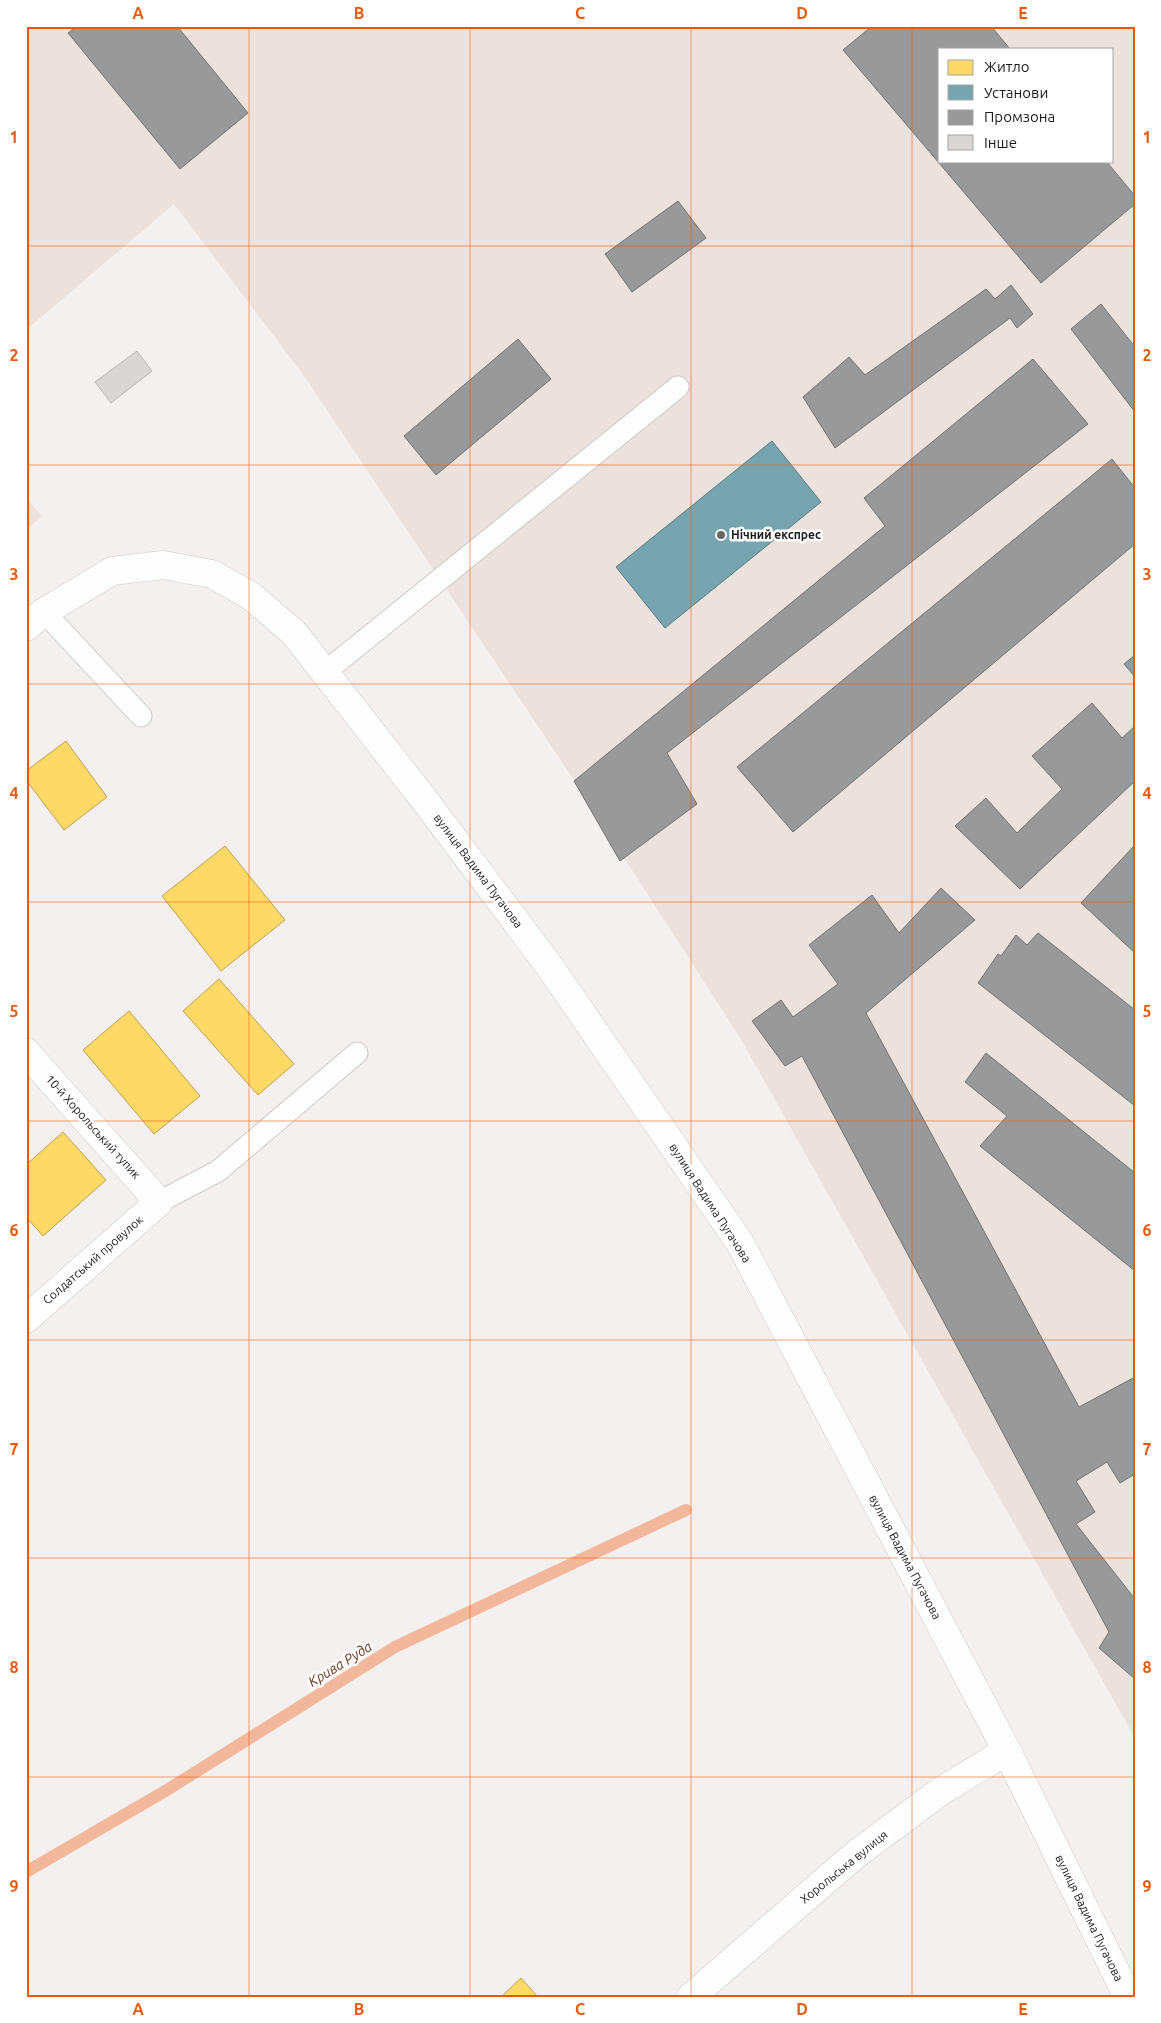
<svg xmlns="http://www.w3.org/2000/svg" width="1161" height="2023" font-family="Ubuntu,sans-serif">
  <rect width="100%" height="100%" fill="#f4f0ef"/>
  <g fill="#ebe1dd" fill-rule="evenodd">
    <path d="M26,26H1135V1738L739,1036L574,780L305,377L174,204L26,330ZM940,49H1112V161H940Z"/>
    <polygon points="26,498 42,516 26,530"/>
  </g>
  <g fill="#ffd966" stroke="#bba04f">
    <polygon points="66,741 107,797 64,830 26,780 26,771"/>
    <polygon points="225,846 285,920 221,971 162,896"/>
    <polygon points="219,979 294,1064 258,1095 183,1011"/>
    <polygon points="129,1011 200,1096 154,1134 83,1050"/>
    <polygon points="63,1132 106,1180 43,1236 26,1217 26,1165"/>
    <polygon points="521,1978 538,1997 501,1997"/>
  </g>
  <polygon fill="#76a5af" stroke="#5b7b82" points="772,441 821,502 665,628 616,567"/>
  <g fill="#999" stroke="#747373">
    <polygon points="77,26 177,26 248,113 180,169 68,33"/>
    <polygon points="872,26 991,26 1010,49 940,49 940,161 1106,161 1135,196 1135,204 1041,283 843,50"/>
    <polygon points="678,201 706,238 632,292 605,254"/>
    <polygon points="1011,285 1033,314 1017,328 1010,318 835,448 803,397 849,357 865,375 986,289 995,299"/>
    <polygon points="1101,304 1135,347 1135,412 1071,329"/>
    <polygon points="518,339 551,379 436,475 404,436"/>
    <polygon points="1033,359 1088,424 667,753 697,804 620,861 574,781 885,526 864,498"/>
    <polygon points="1112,459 1135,488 1135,544 793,832 737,767"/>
    <polygon points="1135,655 1135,677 1124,664"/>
    <polygon points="1092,703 1122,738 1135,726 1135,781 1020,889 955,826 986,798 1017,833 1062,789 1032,756"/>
    <polygon points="1133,847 1135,849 1135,953 1081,903"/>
    <polygon points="941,888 975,920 866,1013 1079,1407 1135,1377 1135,1474 1120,1483 1107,1462 1076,1481 1095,1512 1076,1524 1135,1599 1135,1679 1099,1648 1109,1632 802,1056 785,1066 752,1021 781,1000 793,1017 838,984 809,945 872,895 899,933"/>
    <polygon points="1038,933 1135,1010 1135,1106 978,983 998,954 1001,956 1016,935 1027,945"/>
    <polygon points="986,1053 1135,1173 1135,1271 980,1146 1007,1116 965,1082"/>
  </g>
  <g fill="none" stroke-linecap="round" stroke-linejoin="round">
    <polyline stroke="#f3b79b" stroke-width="12" points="26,1872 167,1790 395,1647 686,1510"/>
  </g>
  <polygon fill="#d9d6d5" stroke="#bbb8b7" points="137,351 152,371 111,403 95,382"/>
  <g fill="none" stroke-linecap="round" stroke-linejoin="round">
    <defs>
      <g id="service">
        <polyline points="44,612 141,716"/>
        <polyline points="325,672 678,387"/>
        <polyline points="159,1202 218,1171 357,1053"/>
      </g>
      <g id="minor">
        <polyline points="26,1052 159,1202 26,1319"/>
        <polyline points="691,1997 855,1855 941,1791 1007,1751"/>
      </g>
      <polyline id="tertiary" points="26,627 44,612 112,571 163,565 212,574 251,596 294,633 426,802 550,967 740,1243 1007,1751 1128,1997"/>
    </defs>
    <use href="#service" stroke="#cecbca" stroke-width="23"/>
    <use href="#minor" stroke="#cecbca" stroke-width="29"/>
    <use href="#tertiary" stroke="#cecbca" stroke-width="29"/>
    <use href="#service" stroke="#fdfdfd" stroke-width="21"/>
    <use href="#minor" stroke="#fdfdfd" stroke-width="28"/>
    <use href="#tertiary" stroke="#fdfdfd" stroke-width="28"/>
  </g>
  <path fill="none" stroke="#e8590c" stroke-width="1" stroke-opacity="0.55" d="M249,26V1997M470,26V1997M691,26V1997M912,26V1997M26,246H1135M26,465H1135M26,684H1135M26,902H1135M26,1121H1135M26,1340H1135M26,1558H1135M26,1777H1135"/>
  <circle fill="#686564" stroke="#fff" stroke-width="2" cx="721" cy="535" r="5"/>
  <g text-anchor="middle" stroke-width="5" stroke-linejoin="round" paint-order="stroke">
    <g font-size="12" font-weight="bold" fill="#1d1a19" stroke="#fff" text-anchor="start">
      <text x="731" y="539">Нічний експрес</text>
    </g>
    <g font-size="12" fill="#1d1a19" stroke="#fff">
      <text transform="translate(478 871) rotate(53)" y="4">вулиця Вадима Пугачова</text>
      <text transform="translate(93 1127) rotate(48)" y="4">10-й Хорольський тупик</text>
      <text transform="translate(710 1203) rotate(57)" y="4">вулиця Вадима Пугачова</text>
      <text transform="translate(93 1260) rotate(-41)" y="4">Солдатський провулок</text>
      <text transform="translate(905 1557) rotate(62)" y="4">вулиця Вадима Пугачова</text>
      <text transform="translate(844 1867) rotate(-39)" y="4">Хорольська вулиця</text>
      <text transform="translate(1089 1918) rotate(64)" y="4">вулиця Вадима Пугачова</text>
    </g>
    <g font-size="14" font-style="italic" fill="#6b341a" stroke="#fff">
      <text transform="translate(340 1664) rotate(-32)" y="5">Крива Руда</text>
    </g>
  </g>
  <rect width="1161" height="2023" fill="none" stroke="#ffffff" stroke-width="55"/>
  <rect x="938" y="48" width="175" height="115" fill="#ffffff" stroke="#a5a3a3"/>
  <rect x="948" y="60" width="25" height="15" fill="#ffd966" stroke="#a5a3a3"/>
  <text x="984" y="72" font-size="15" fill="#1d1a19">Житло</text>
  <rect x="948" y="85" width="25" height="15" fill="#76a5af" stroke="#a5a3a3"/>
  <text x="984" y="98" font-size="15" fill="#1d1a19">Установи</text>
  <rect x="948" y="110" width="25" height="15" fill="#999999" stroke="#a5a3a3"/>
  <text x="984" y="122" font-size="15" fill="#1d1a19">Промзона</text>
  <rect x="948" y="135" width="25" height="15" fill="#d9d6d5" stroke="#a5a3a3"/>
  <text x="984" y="148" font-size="15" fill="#1d1a19">Інше</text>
  <rect x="28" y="28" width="1106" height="1968" fill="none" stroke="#e8590c" stroke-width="2"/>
  <g font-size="16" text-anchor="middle" font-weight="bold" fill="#e8590c">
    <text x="138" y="19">A</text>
    <text x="359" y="19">B</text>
    <text x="580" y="19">C</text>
    <text x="802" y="19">D</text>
    <text x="1023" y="19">E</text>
    <text x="14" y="143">1</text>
    <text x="1147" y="143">1</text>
    <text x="14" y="361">2</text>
    <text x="1147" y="361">2</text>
    <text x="14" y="580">3</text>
    <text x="1147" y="580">3</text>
    <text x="14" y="799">4</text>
    <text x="1147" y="799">4</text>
    <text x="14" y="1017">5</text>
    <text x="1147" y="1017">5</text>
    <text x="14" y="1236">6</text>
    <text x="1147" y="1236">6</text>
    <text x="14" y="1455">7</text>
    <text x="1147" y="1455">7</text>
    <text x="14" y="1673">8</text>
    <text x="1147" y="1673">8</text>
    <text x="14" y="1892">9</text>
    <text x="1147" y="1892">9</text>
    <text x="138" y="2015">A</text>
    <text x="359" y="2015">B</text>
    <text x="580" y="2015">C</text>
    <text x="802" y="2015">D</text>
    <text x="1023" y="2015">E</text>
  </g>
</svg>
